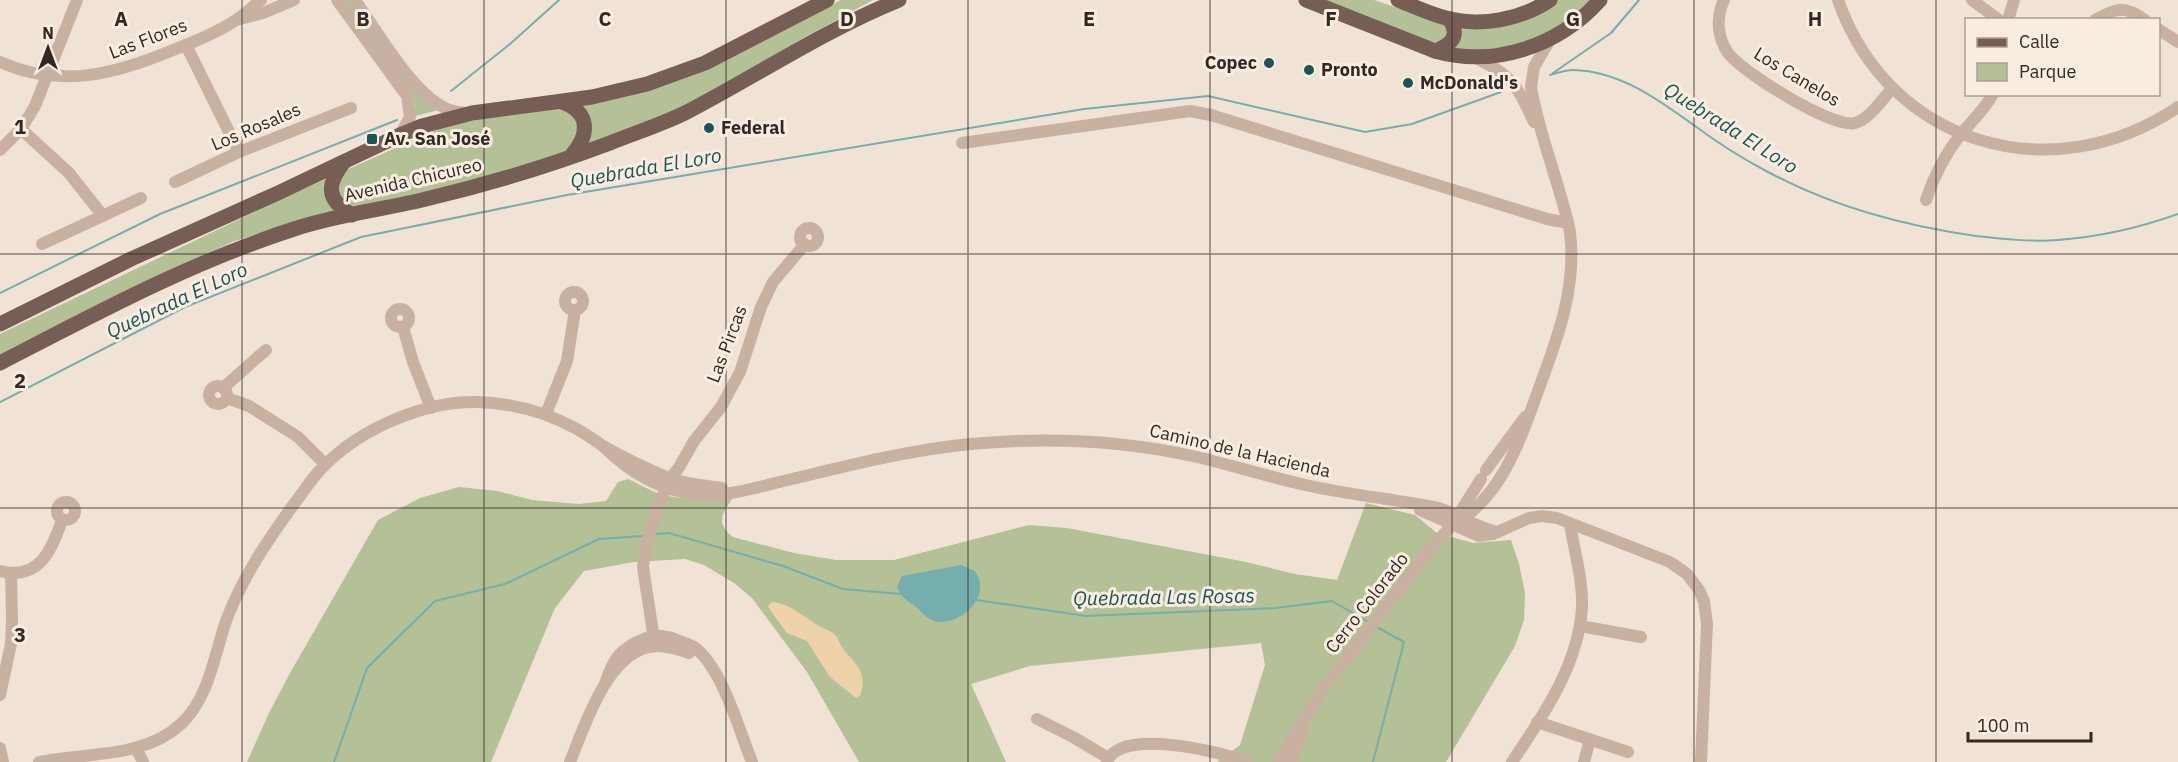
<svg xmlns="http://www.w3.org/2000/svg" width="2178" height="762" font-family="'IBM Plex Sans',sans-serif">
  <rect width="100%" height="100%" fill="#f1e2d6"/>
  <g fill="#b4c096">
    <polygon points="343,0 349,0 411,86 439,110 415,116 415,106 410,92"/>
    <polygon points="841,0 873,0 805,37 702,99 622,133 528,166 428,194 320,214 232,242 125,293 0,356 0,334 288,196 445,126 682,79"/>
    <polygon points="1321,0 1374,0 1445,24 1449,34 1441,43 1431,42"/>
    <polygon points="1557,0 1590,0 1562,26 1513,47 1461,51 1453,46 1458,28"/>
    <path d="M628,479C638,483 648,490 658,493C681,501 708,499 732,499C722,514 715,523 733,537L794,553L836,560H894L1029,525L1067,528L1246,562L1295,574L1337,580L1366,503L1415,515L1437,533L1473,543L1511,540L1519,564L1525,593L1524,620L1515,646L1446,762H1217L1240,745L1265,665L1261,643L1030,666L971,684L1006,762H859L807,672L752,598L734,583L704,565L685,559L634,562L584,571L555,608L491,762H247L269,713L290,673L378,520L420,498L459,487L497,491L532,500L579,504L606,501L618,482Z"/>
  </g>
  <path fill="#eed3aa" d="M773,602C794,605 805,619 823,628C827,630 832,631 835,635C838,638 839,643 842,647C854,664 869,671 860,696L856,698L830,677L807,641L787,633L768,607L770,603Z"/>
  <path fill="#74aead" d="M961,565L975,571C978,576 981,582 980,589C978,608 954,626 935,621C927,619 922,612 916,607C908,601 900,596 897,587L902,576Z"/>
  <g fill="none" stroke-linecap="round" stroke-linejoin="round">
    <g stroke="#74aead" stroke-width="2">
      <polyline points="1553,73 1611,33 1639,0"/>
      <path d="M1550,75C1557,73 1566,70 1573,70C1620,71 1659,100 1695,126C1718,143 1743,159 1768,172C1833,207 1904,226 1976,236C2003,239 2031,242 2058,240C2099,237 2139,228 2178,214"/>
      <polyline points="451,91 510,44 559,0"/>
      <polyline points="0,293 160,214 397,120"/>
      <polyline points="0,402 185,307 361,237 567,195 1084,109 1208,96 1365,132 1412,124 1501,92"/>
      <polyline points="656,534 669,533 783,566 843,589 901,594"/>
      <polyline points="976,600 1086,616 1275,608 1332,601 1368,622"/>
      <polyline points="334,762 367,668 435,601 505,584 599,539 642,536"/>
      <polyline points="1373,762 1404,642 1375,626"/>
    </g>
    <g stroke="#c9b1a2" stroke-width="12">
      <polyline points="337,0 407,96 410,117 400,135"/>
      <path d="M355,0C377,31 410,89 443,107C450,111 457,112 465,113"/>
      <path d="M1724,0C1716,17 1717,37 1728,53C1742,72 1833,129 1855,123C1870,119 1882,99 1892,89"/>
      <path d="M1838,0C1889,146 2053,192 2178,107"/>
      <polyline points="1972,0 1999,20"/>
      <polyline points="240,19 263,13 294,0"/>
      <polyline points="2008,20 2014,0"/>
      <path d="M2095,20C2116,8 2124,5 2145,20"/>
      <polyline points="2158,29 2178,42"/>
      <polyline points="186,45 239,152"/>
      <path d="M1474,57C1513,76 1516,84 1534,122"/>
      <path d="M0,62C60,89 116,74 173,50C194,42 217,33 236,20C244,15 252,7 261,0"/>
      <polyline points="21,129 69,173 103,216"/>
      <polyline points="962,143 1190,111 1211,115 1547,219 1568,223"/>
      <polyline points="0,150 21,129 35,106 77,0"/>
      <polyline points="175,182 239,152 351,108"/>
      <path d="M1926,200C1934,176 1945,154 1961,134C1972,121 1984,110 1993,94"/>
      <circle cx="809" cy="237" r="9"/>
      <polyline points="42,244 141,198"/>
      <circle cx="574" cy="301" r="9"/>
      <circle cx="400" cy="318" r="9"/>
      <polyline points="403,327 413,362 431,408"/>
      <circle cx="218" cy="395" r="9"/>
      <polyline points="223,388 266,350"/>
      <polyline points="227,398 249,406 298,437 325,464"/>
      <polyline points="546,414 567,361 575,310"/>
      <path d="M603,446C629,472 658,490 695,494C728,498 760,486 792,479C851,465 909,450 970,444C1046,437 1122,440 1197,457C1235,466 1272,478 1310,486C1351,495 1393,499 1434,507C1457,512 1475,528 1498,532"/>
      <polyline points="1486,470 1525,417"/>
      <circle cx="66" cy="511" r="9"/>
      <polyline points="1420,510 1479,536 1493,534 1529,518 1542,516 1557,518 1670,562 1687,574 1699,590 1704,601 1707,624 1701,762"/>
      <path d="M1452,525C1501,499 1520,441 1538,391C1557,339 1577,289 1570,232C1568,220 1564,208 1561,197C1551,161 1537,124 1531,87L1534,67L1551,38"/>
      <path d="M0,571C39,581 52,550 62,520"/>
      <polyline points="1580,626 1641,637"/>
      <polyline points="655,646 643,567 646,545 658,507 670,478 678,469 694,441 721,407 740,372 761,307 773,282 805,244"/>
      <path d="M605,684C613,659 620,648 646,638C656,634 667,636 677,640C682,642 689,644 694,647C722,667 739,730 752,762"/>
      <polyline points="0,695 11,644 12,618 11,574"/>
      <polyline points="1037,719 1073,737 1108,758"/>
      <polyline points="1537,722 1628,752"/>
      <polyline points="0,748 3,762"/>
      <polyline points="136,748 143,762"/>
      <path d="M39,762C86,752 143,759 181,724C209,698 214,656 226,621C242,578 267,541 294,504C304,491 313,476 325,465C362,428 425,401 477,402C512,403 546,412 577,429C586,434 594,440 603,446C624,458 647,469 669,478C686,484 704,486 722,488"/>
      <path d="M570,762C585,725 609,647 657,646C669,646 678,649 689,653"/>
      <path d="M1107,762C1120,726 1223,753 1249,762"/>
      <polyline points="1278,762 1323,689 1428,552 1452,525 1481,479"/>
      <polyline points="1291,762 1304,730"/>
      <path d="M1512,762C1543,716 1579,664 1582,607C1583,580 1574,550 1570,524"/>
      <polyline points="1584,762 1590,739"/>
    </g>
    <g stroke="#765e55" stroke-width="15">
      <path d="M1306,0L1435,51C1494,68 1559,46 1600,0"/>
      <path d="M1398,0C1413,6 1430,14 1446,18C1481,27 1520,20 1550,0"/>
      <path d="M1435,51C1451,45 1461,36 1449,19"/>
      <path d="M562,102C590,112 590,134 572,155"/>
      <path d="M344,162C327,184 325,199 352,215"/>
      <polyline points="0,324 131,259 278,193 400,135 422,126 472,113 592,97 647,84 705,63 827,0"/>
      <path d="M0,363C95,314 191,262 294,229C335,215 380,210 422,200C486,185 549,166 610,143C635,133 663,124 687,112C758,75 825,30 899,0"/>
    </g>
  </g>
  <path fill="none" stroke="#332824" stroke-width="1.5" stroke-opacity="0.55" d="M242,0V762M484,0V762M726,0V762M968,0V762M1210,0V762M1452,0V762M1694,0V762M1936,0V762M0,254H2178M0,508H2178"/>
  <g fill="#1a5555" stroke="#f9ede2" stroke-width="2">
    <circle cx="1269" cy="63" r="6"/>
    <circle cx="1309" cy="70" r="6"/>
    <circle cx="1408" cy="83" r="6"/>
    <circle cx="709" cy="128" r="6"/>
    <rect x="366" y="133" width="12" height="12" rx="3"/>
  </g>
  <g text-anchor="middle" stroke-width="6" stroke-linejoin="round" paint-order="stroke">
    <g font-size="18" fill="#332824" stroke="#f9ede2">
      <text transform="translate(148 39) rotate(-21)" y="6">Las Flores</text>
      <text transform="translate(1797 77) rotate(31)" y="6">Los Canelos</text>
      <text transform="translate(256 127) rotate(-23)" y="6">Los Rosales</text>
      <text transform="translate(413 180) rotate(-13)" y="6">Avenida Chicureo</text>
      <text transform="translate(727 344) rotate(-69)" y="6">Las Pircas</text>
      <text transform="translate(1240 451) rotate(13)" y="6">Camino de la Hacienda</text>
      <text transform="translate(1367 603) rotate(-52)" y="6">Cerro Colorado</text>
    </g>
    <g font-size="18" font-weight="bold" fill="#332824" stroke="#f9ede2" text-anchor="start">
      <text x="1257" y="69" text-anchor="end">Copec</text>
      <text x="1321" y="76">Pronto</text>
      <text x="1420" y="89">McDonald's</text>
      <text x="721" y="134">Federal</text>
      <text x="384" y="145">Av. San José</text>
    </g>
    <g font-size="20" font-style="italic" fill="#1a5555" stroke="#f9ede2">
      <text transform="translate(1731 128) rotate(32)" y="7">Quebrada El Loro</text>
      <text transform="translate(646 168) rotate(-10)" y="7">Quebrada El Loro</text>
      <text transform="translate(177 300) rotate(-25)" y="7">Quebrada El Loro</text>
      <text transform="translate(1164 597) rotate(-1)" y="7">Quebrada Las Rosas</text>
    </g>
  </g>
  <g font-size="20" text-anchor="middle" font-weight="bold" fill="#332824" stroke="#f9ede2" stroke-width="6" stroke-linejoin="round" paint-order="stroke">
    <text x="121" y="26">A</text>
    <text x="363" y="26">B</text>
    <text x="605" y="26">C</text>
    <text x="847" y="26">D</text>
    <text x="1089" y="26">E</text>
    <text x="1331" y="26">F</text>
    <text x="1573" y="26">G</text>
    <text x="1815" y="26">H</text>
    <text x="20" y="134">1</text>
    <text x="20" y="388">2</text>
    <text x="20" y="642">3</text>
  </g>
  <rect x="1965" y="18" width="195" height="78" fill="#f9ede2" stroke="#aa9e96" stroke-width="1.5"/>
  <rect x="1977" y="38" width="30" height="9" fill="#765e55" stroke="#aa9e96" stroke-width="1.5"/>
  <text x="2019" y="48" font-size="18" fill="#332824">Calle</text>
  <rect x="1977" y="63" width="30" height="18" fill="#b4c096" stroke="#aa9e96" stroke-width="1.5"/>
  <text x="2019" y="78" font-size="18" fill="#332824">Parque</text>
  <g transform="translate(48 48)" stroke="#f9ede2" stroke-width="4.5" paint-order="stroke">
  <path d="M0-4.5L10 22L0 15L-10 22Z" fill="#332824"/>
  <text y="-9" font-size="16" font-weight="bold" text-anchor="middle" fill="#332824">N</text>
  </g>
  <path d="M1968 732v9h123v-9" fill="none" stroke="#332824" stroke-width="3"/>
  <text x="1977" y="732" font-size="18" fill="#332824" stroke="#f9ede2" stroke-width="4.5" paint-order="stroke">100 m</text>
</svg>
